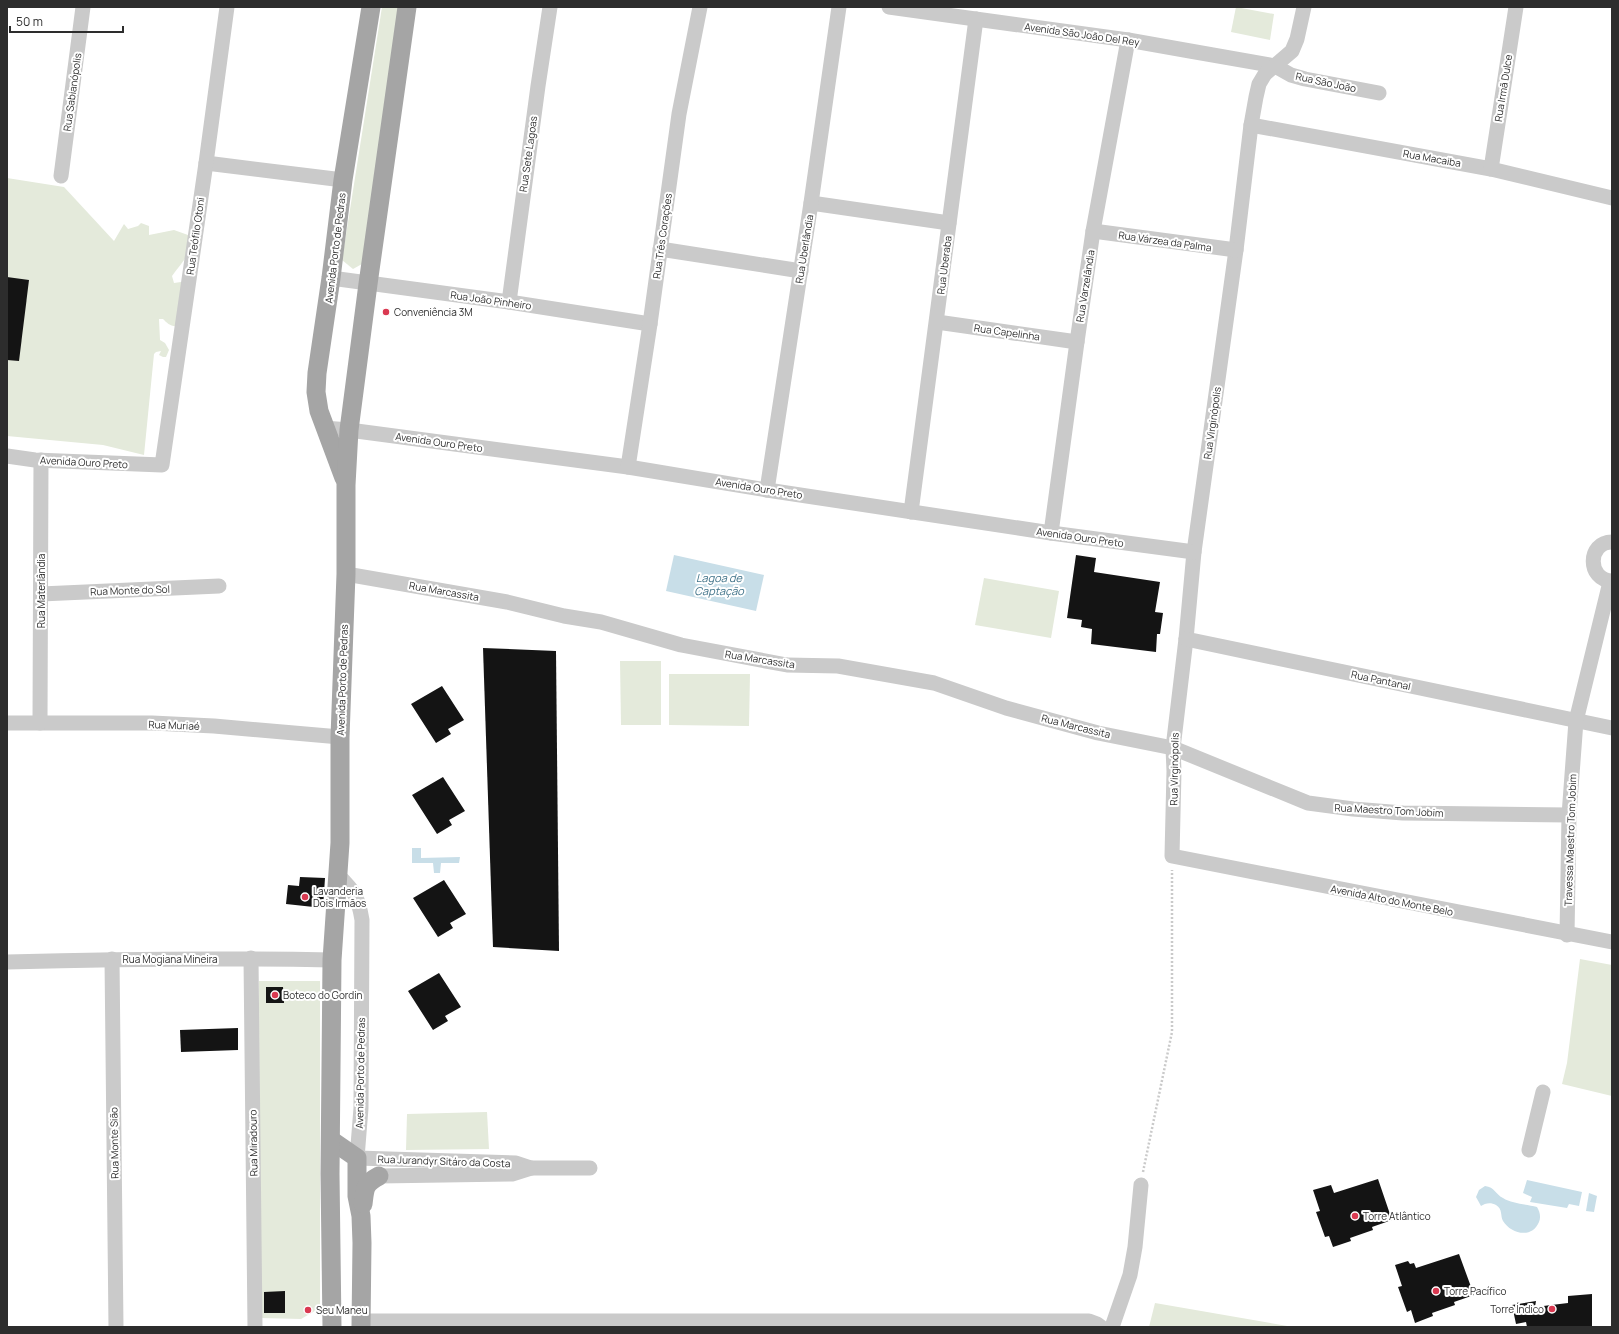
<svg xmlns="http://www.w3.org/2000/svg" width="1619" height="1334" font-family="Manrope,sans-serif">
  <rect width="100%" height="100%" fill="#fff"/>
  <g fill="#e4eadb">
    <polygon points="382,7 403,7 362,264 353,269 342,260"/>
    <polygon points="1236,7 1274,14 1270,40 1231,32"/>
    <path d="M7,178L64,187L114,241L124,224L128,229L138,226L141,223L149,226V235L174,230L188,235C191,257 184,259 172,276L174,283L181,282L186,288L177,326C171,327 167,323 163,319H159L160,340L165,343L169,350L166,357H163L159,355L161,351L156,352L154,354L144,455L103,445L7,436Z"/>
    <polygon points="984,578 1059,591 1051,638 975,625"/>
    <polygon points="620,661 661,661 661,725 621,725"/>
    <polygon points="669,674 750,674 749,726 669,725"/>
    <polygon points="1580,959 1612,965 1612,1096 1562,1084 1567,1063"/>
    <polygon points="259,981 320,981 320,1308 301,1319 260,1318"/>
    <polygon points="487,1112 489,1149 406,1150 407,1114"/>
    <polygon points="1155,1303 1293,1327 1149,1327"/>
  </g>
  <g fill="#c8dee8">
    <polygon points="674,555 764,575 756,611 666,591"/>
    <polygon points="412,848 421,848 421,858 460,857 459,863 441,863 440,873 434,873 433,863 412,863"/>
    <polygon points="1527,1180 1582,1192 1579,1206 1569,1204 1567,1208 1530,1202 1532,1197 1523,1193"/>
    <path d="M1485,1186C1495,1187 1495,1194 1503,1198C1512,1204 1527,1204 1537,1207C1540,1212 1541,1217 1539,1222C1532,1239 1511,1234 1503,1221C1500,1216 1503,1209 1496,1205C1491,1202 1485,1203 1481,1206L1476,1197L1479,1190Z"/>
    <polygon points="1589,1193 1597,1196 1594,1212 1586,1211"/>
  </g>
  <g fill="#141414">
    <polygon points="7,277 29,280 19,361 7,360"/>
    <polygon points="1076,555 1096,558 1094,572 1160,582 1155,612 1163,613 1160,634 1157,634 1156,652 1091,644 1092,629 1081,627 1082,620 1067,618"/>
    <polygon points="483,648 556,651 559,951 493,947"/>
    <polygon points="442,686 464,720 448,729 451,734 436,743 411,704"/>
    <polygon points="443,777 465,811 449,820 452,825 437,834 412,795"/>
    <polygon points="300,877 325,878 323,908 286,904 288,885 299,886"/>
    <polygon points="444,880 466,914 450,923 453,928 438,937 413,898"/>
    <polygon points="439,973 461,1007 445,1016 448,1021 433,1030 408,991"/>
    <polygon points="266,987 283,987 284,1003 266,1003"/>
    <polygon points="238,1028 238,1050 181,1052 180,1030"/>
    <polygon points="1378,1179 1392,1220 1372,1227 1373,1230 1350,1238 1351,1241 1333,1247 1329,1236 1325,1237 1316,1212 1320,1211 1313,1190 1331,1185 1334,1193"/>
    <polygon points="1459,1254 1474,1295 1454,1302 1455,1305 1432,1313 1433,1316 1415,1323 1411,1310 1407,1312 1398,1287 1402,1286 1395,1265 1408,1261 1410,1264 1414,1263 1416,1268"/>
    <polygon points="285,1291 285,1313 264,1313 264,1292"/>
    <polygon points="1592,1294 1592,1327 1527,1327 1526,1322 1516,1324 1512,1305 1536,1301 1535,1307 1568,1303 1568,1296"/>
  </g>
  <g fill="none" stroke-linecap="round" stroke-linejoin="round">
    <polyline stroke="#cacaca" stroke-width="2.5" stroke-dasharray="2 2" stroke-linecap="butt" points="1143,1172 1172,1032 1172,870"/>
    <g stroke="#cacaca" stroke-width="15">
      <polyline points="889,7 1128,40 1190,51 1275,66 1291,75 1305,79 1379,93"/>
      <polyline points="1304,7 1297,39 1292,51 1265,74 1259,84 1256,97 1251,125 1236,250 1194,552 1186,639 1173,748 1174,771 1172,856 1612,942"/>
      <polyline points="1251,125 1491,169 1612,198"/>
      <polyline points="206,163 343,180"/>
      <polyline points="1491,169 1516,7"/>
      <polyline points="61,176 83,7"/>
      <polyline points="811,203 949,223"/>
      <polyline points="1093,231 1236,250"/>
      <polyline points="660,249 801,271"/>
      <polyline points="331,278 509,302 650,324"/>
      <polyline points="509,302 538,86 550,7"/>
      <polyline points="937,322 1077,342"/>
      <polyline points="324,428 349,430 628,467 767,490 1051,533 1194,552"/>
      <polyline points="7,456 35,460 162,465 206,163 227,7"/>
      <polyline points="628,467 650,324 679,114 700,7"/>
      <polyline points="767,490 811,203 839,7"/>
      <polyline points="911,512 976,19"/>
      <polyline points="1051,533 1077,342 1093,231 1128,40"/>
      <path d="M1612,542C1587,542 1587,580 1612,581"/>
      <polyline points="346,574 507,602 564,616 601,622 681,645 787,665 838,666 934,683 1006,708 1098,733 1173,748 1308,803 1353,809 1403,813 1569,815"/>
      <polyline points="41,594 219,586"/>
      <polyline points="1186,639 1612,728"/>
      <polyline points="7,723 152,723 214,726 340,737"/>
      <polyline points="40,723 41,460"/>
      <path d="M338,875C355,892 358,896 362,920L361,1108L357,1158L516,1163L531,1168H590"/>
      <polyline points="1567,935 1569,815 1576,721 1610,582"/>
      <polyline points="251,958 255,1327"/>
      <polyline points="112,959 116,1327"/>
      <path d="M7,962C115,959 224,958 332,960"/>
      <polyline points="1529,1150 1543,1092"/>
      <polyline points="379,1176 512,1174 531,1168"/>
      <polyline points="361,1321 1089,1321 1097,1324 1101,1327"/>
      <polyline points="1112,1327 1130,1275 1135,1247 1141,1185"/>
    </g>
    <g stroke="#a5a5a5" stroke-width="19">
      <polyline points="344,478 319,411 316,392 317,373 331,278 343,180 371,7"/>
      <polyline points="331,1140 357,1158 357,1196 361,1216 362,1243 361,1327"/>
      <path d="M363,1204C365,1188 364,1184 379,1176"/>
      <polyline points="332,1327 330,1174 332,960 340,843 340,737 346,574 346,485 349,430 368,284 407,7"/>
    </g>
  </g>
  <g fill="#da3951" stroke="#fff" stroke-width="1.5">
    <circle cx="386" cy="312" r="4"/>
    <circle cx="305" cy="897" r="4"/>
    <circle cx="275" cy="995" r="4"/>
    <circle cx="1355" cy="1216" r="4"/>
    <circle cx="1436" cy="1291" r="4"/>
    <circle cx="1552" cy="1309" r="4"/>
    <circle cx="308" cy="1310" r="4"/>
  </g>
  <g text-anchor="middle" stroke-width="4" stroke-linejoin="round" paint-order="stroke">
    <g font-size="10" fill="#2d2d2d" stroke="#fff">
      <text transform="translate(1082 34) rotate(8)" y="4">Avenida São João Del Rey</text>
      <text transform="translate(1326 82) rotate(12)" y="4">Rua São João</text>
      <text transform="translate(1503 88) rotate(-81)" y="4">Rua Irmã Dulce</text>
      <text transform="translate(72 92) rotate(-82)" y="4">Rua Sabianópolis</text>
      <text transform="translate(528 154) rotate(-82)" y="4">Rua Sete Lagoas</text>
      <text transform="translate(1432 158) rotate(10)" y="4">Rua Macaiba</text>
      <text transform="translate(195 236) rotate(-82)" y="4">Rua Teófilo Otoni</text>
      <text transform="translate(662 236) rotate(-82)" y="4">Rua Três Corações</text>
      <text transform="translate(1165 241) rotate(8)" y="4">Rua Várzea da Palma</text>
      <text transform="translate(335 248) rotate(-83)" y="4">Avenida Porto de Pedras</text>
      <text transform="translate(804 249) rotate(-81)" y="4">Rua Uberlândia</text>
      <text transform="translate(944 265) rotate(-83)" y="4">Rua Uberaba</text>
      <text transform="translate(1085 286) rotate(-81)" y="4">Rua Varzelândia</text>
      <text transform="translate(491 300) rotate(8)" y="4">Rua João Pinheiro</text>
      <text transform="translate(1007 332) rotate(8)" y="4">Rua Capelinha</text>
      <text transform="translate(1212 423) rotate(-82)" y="4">Rua Virginópolis</text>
      <text transform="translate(439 442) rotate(8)" y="4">Avenida Ouro Preto</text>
      <text transform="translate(84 462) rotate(3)" y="4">Avenida Ouro Preto</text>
      <text transform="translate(759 488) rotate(9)" y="4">Avenida Ouro Preto</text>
      <text transform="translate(1080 537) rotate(8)" y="4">Avenida Ouro Preto</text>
      <text transform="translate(130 590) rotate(-2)" y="4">Rua Monte do Sol</text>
      <text transform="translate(41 591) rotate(-90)" y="4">Rua Materlândia</text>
      <text transform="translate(444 591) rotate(10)" y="4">Rua Marcassita</text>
      <text transform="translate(760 659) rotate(9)" y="4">Rua Marcassita</text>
      <text transform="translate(342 680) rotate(-88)" y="4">Avenida Porto de Pedras</text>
      <text transform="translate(1381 680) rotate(12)" y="4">Rua Pantanal</text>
      <text transform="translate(174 725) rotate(2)" y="4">Rua Muriaé</text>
      <text transform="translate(1076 726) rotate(14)" y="4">Rua Marcassita</text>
      <text transform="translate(1174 769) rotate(-89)" y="4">Rua Virginópolis</text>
      <text transform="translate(1389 810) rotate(3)" y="4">Rua Maestro Tom Jobim</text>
      <text transform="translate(1570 840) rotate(-88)" y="4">Travessa Maestro Tom Jobim</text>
      <text transform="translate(1392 900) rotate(11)" y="4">Avenida Alto do Monte Belo</text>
      <text x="170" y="963">Rua Mogiana Mineira</text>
      <text transform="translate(360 1073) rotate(-89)" y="4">Avenida Porto de Pedras</text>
      <text transform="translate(114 1143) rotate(-91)" y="4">Rua Monte Sião</text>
      <text transform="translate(253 1143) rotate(-91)" y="4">Rua Miradouro</text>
      <text transform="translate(444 1161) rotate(2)" y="4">Rua Jurandyr Sitáro da Costa</text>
    </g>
    <g font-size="10" fill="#2d2d2d" stroke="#fff" text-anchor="start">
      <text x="394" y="316">Conveniência 3M</text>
      <text x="313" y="895">Lavanderia<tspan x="313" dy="12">Dois Irmãos</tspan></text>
      <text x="283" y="999">Boteco do Gordin</text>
      <text x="1363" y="1220">Torre Atlântico</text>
      <text x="1444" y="1295">Torre Pacífico</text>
      <text x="1544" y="1313" text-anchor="end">Torre Índico</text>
      <text x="316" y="1314">Seu Maneu</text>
    </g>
    <g font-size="11" font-style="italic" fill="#407389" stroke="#fff">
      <text x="719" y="582">Lagoa de<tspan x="719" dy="13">Captação</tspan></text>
    </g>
  </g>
  <rect width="1619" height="1334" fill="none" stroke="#2d2d2d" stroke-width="16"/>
  <path d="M10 26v6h113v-6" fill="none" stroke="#2d2d2d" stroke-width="2"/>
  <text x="16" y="26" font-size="12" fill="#2d2d2d" stroke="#ffffff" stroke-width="3" paint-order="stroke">50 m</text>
</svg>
